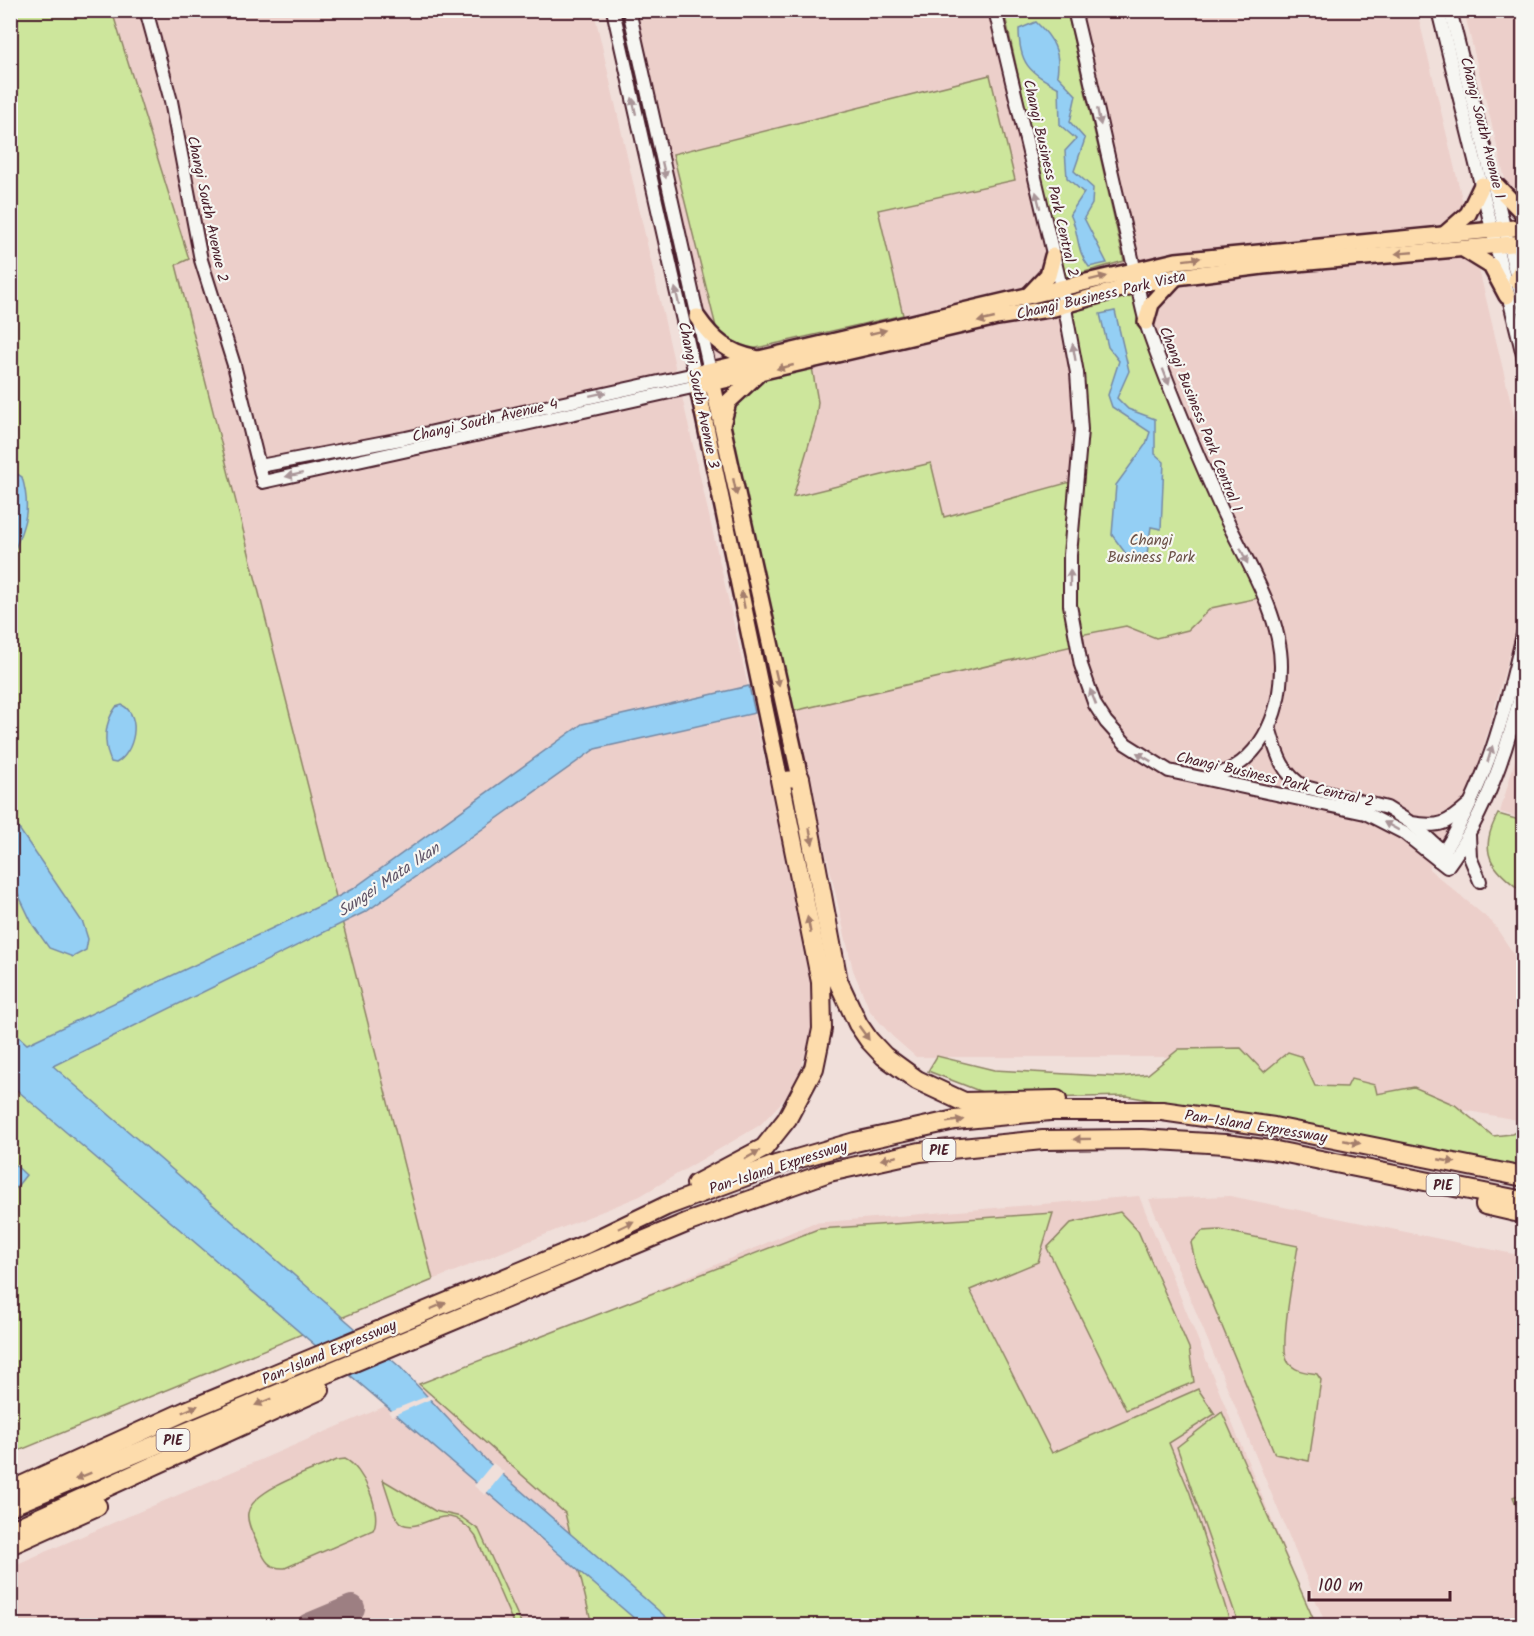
<svg xmlns="http://www.w3.org/2000/svg" width="1534" height="1636" font-family="Kalam,sans-serif">
  <rect width="100%" height="100%" fill="#f0dfda"/>
  <filter id="ink" filterUnits="userSpaceOnUse"><feTurbulence type="fractalNoise" baseFrequency=".0167" numOctaves="2"/><feDisplacementMap in="SourceGraphic" scale="12" xChannelSelector="R" yChannelSelector="G"/><feConvolveMatrix kernelMatrix="1 2 1 2 8 2 1 2 1" color-interpolation-filters="sRGB"/></filter>
  <g filter="url(#ink)">
    <g fill="#eccfca">
      <polygon points="112,11 594,11 817,989 813,1027 795,1088 760,1125 640,1196 433,1280"/>
      <polygon points="633,11 1417,11 1524,457 1524,570 1519,620 1475,777 1429,869 1493,923 1523,968 1523,1121 1171,1057 916,1057 892,1036 870,1011 853,970"/>
      <polygon points="1464,11 1523,11 1523,208 1505,179"/>
      <polygon points="1523,733 1523,819 1500,812"/>
      <polygon points="1139,1196 1315,1625 11,1626 10,1567 813,1223"/>
      <polygon points="1230,1196 1523,1256 1523,1625 1326,1625 1149,1199"/>
    </g>
    <g fill="#cde69c" stroke="#8c8264" stroke-width="1.5">
      <polygon points="11,11 112,11 189,259 176,265 433,1280 11,1454"/>
      <polygon points="1004,11 1067,11 1124,261 1063,278"/>
      <polygon points="990,75 1015,180 878,210 903,315 743,351 717,331 673,154"/>
      <polygon points="1138,286 1147,326 1263,597 1211,608 1188,630 1156,638 1126,626 1075,636 1077,645 785,713 723,430 728,402 759,373 812,367 818,402 816,420 793,497 931,463 944,517 1078,480 1080,456 1065,306"/>
      <path d="M1498,814L1523,821V892C1491,869 1477,852 1498,814Z"/>
      <polygon points="1241,1048 1264,1072 1288,1052 1301,1056 1315,1086 1347,1087 1351,1079 1375,1085 1377,1094 1414,1087 1455,1105 1493,1136 1512,1134 1523,1128 1523,1168 1127,1096 1000,1099 928,1071 937,1056 994,1070 1120,1077 1148,1074 1179,1049"/>
      <polygon points="1120,1212 1138,1231 1189,1348 1194,1382 1126,1410 1047,1248 1071,1223"/>
      <polygon points="1053,1213 1038,1262 970,1290 1052,1453 1198,1389 1215,1414 1169,1443 1190,1493 1231,1625 592,1625 565,1513 419,1384 818,1229"/>
      <path d="M1220,1230L1298,1246C1295,1266 1278,1349 1288,1362C1295,1372 1307,1372 1317,1374L1321,1380L1309,1461L1275,1454L1195,1261L1191,1243L1202,1231Z"/>
      <polygon points="1222,1412 1316,1625 1239,1625 1177,1447"/>
      <path d="M345,1459C363,1467 383,1513 373,1530L285,1568C269,1569 265,1561 259,1547C255,1538 246,1523 248,1513C252,1489 316,1469 337,1460Z"/>
      <path d="M383,1480L435,1511L461,1517L479,1530L522,1625H514L476,1537C445,1494 426,1534 402,1524L394,1514Z"/>
      <polygon points="1523,1493 1523,1522 1513,1497"/>
    </g>
    <g fill="#94cff4" stroke="#7689a4" stroke-width="1.5">
      <path d="M1036,22C1053,38 1061,52 1057,75L1076,95L1070,122L1085,139L1074,171L1093,188L1092,204L1084,218L1107,263L1089,267C1075,249 1080,234 1070,214L1084,193L1067,178L1065,151L1076,139L1060,125L1059,88C1029,72 1019,64 1019,29Z"/>
      <polygon points="1115,311 1129,371 1117,398 1128,409 1155,419 1155,454 1164,462 1161,529 1151,527 1147,554 1129,558 1112,535 1116,485 1146,444 1150,432 1112,407 1108,395 1119,361 1108,347 1100,314"/>
      <path d="M11,470L22,477C32,512 24,526 11,559Z"/>
      <polygon points="749,686 755,713 595,749 367,911 53,1066 401,1368 487,1461 675,1625 642,1625 11,1085 10,1029 27,1044 330,901 354,888 582,724"/>
      <path d="M122,705C143,716 134,754 116,763L111,762C103,743 104,723 116,707Z"/>
      <polygon points="11,817 83,923 88,939 86,950 73,957 49,948 33,925 11,879"/>
      <polygon points="11,1161 26,1175 11,1194"/>
    </g>
    <g fill="#f0dfda">
      <polygon points="430,1395 433,1398 392,1416 388,1412"/>
      <polygon points="493,1463 504,1472 485,1495 474,1486"/>
    </g>
    <g fill="none" stroke-linecap="round" stroke-linejoin="round">
      <polyline stroke="#9d7f82" stroke-width="26" points="309,1626 352,1608"/>
      <defs>
        <g id="minor">
          <polyline points="146,10 171,101 201,260 234,365 263,482 697,386"/>
          <polyline points="629,10 710,371"/>
          <path d="M995,10L1061,287L1077,373L1081,430L1070,555V605L1081,665L1095,705L1106,722L1126,744L1169,771L1365,813L1404,833L1447,867C1487,813 1509,745 1524,680"/>
          <path d="M1074,10C1094,91 1111,173 1131,254C1137,279 1140,305 1148,329C1169,389 1194,448 1220,506C1242,555 1281,611 1281,666C1281,715 1260,766 1209,777"/>
          <polyline points="1438,10 1524,359"/>
          <polyline points="1450,10 1524,307"/>
          <polyline points="260,466 406,438 695,374 613,10"/>
          <path d="M1269,727C1276,751 1281,774 1305,787L1387,808L1411,823L1448,856"/>
          <path d="M1411,823C1440,828 1447,824 1468,805"/>
          <polyline points="1469,835 1470,857 1480,881"/>
          <path d="M1438,860C1485,792 1506,710 1524,630"/>
        </g>
        <g id="major">
          <polyline points="1495,184 1524,214"/>
          <polyline points="1444,235 1468,214 1482,185"/>
          <polyline points="1465,250 1491,266 1507,296"/>
          <polyline points="1516,280 1524,263"/>
          <polyline points="1030,294 1048,275 1053,256"/>
          <path d="M697,317C713,340 728,353 755,358"/>
          <polyline points="1146,322 1151,304 1176,277"/>
          <polyline points="710,371 800,778 780,780 695,374 1176,261 1524,227"/>
          <polyline points="703,385 997,317 1054,308 1138,284 1176,277 1263,266 1524,243"/>
          <polyline points="723,421 728,402 757,375"/>
        </g>
        <g id="highway">
          <polyline points="800,778 838,981 858,1024 869,1040 884,1056 917,1080 964,1102 1057,1100"/>
          <polyline points="696,1184 764,1148 787,1119 814,1068 822,1029 821,982 780,780"/>
          <polyline points="1485,1205 1524,1214"/>
          <polyline points="10,1491 186,1411 587,1244 666,1206 776,1165 855,1142 955,1120 1050,1111 1162,1111 1274,1127 1524,1177"/>
          <polyline points="10,1506 686,1223 829,1172 920,1152 1043,1140 1141,1139 1225,1144 1271,1150 1524,1201"/>
          <polyline points="10,1531 320,1390"/>
          <polyline points="10,1545 97,1506"/>
        </g>
      </defs>
      <use href="#minor" stroke="#4a1f2b" stroke-width="16"/>
      <use href="#major" stroke="#4a1f2b" stroke-width="20"/>
      <use href="#highway" stroke="#4a1f2b" stroke-width="22"/>
      <use href="#minor" stroke="#f6f6f2" stroke-width="12"/>
      <use href="#major" stroke="#fddcac" stroke-width="15"/>
      <use href="#highway" stroke="#fddcac" stroke-width="18"/>
    </g>
    <defs><path id="oneway-solid" d="M-6-.8H1V-3.2L6.5 0L1 3.2V.8H-6Z" transform="scale(1.5)"/></defs>
    <g fill="#a99598">
      <use href="#oneway-solid" transform="translate(634 106) rotate(-103)"/>
      <use href="#oneway-solid" transform="translate(1099 117) rotate(78)"/>
      <use href="#oneway-solid" transform="translate(664 170) rotate(77)"/>
      <use href="#oneway-solid" transform="translate(1038 200) rotate(-104)"/>
      <use href="#oneway-solid" transform="translate(677 296) rotate(-103)"/>
      <use href="#oneway-solid" transform="translate(1074 352) rotate(-100)"/>
      <use href="#oneway-solid" transform="translate(1166 377) rotate(69)"/>
      <use href="#oneway-solid" transform="translate(598 394) rotate(-12)"/>
      <use href="#oneway-solid" transform="translate(294 475) rotate(168)"/>
      <use href="#oneway-solid" transform="translate(1244 556) rotate(65)"/>
      <use href="#oneway-solid" transform="translate(1070 578) rotate(-90)"/>
      <use href="#oneway-solid" transform="translate(1093 697) rotate(-111)"/>
      <use href="#oneway-solid" transform="translate(1490 754) rotate(-73)"/>
      <use href="#oneway-solid" transform="translate(1144 757) rotate(-149)"/>
      <use href="#oneway-solid" transform="translate(1391 826) rotate(-151)"/>
    </g>
    <g fill="#a47e6c">
      <use href="#oneway-solid" transform="translate(1404 253) rotate(175)"/>
      <use href="#oneway-solid" transform="translate(1192 259) rotate(-7)"/>
      <use href="#oneway-solid" transform="translate(1098 278) rotate(-14)"/>
      <use href="#oneway-solid" transform="translate(986 320) rotate(167)"/>
      <use href="#oneway-solid" transform="translate(878 332) rotate(-13)"/>
      <use href="#oneway-solid" transform="translate(785 367) rotate(167)"/>
      <use href="#oneway-solid" transform="translate(735 487) rotate(78)"/>
      <use href="#oneway-solid" transform="translate(743 600) rotate(-101)"/>
      <use href="#oneway-solid" transform="translate(777 678) rotate(77)"/>
      <use href="#oneway-solid" transform="translate(811 836) rotate(79)"/>
      <use href="#oneway-solid" transform="translate(809 925) rotate(-101)"/>
      <use href="#oneway-solid" transform="translate(864 1033) rotate(54)"/>
      <use href="#oneway-solid" transform="translate(955 1121) rotate(-9)"/>
      <use href="#oneway-solid" transform="translate(1082 1139) rotate(179)"/>
      <use href="#oneway-solid" transform="translate(1352 1142) rotate(11)"/>
      <use href="#oneway-solid" transform="translate(752 1155) rotate(-29)"/>
      <use href="#oneway-solid" transform="translate(889 1158) rotate(168)"/>
      <use href="#oneway-solid" transform="translate(1447 1161) rotate(11)"/>
      <use href="#oneway-solid" transform="translate(626 1225) rotate(-26)"/>
      <use href="#oneway-solid" transform="translate(438 1306) rotate(-23)"/>
      <use href="#oneway-solid" transform="translate(263 1402) rotate(157)"/>
      <use href="#oneway-solid" transform="translate(190 1409) rotate(-23)"/>
      <use href="#oneway-solid" transform="translate(83 1476) rotate(158)"/>
    </g>
  </g>
  <g text-anchor="middle" stroke-width="4.5" stroke-linejoin="round" paint-order="stroke">
    <g fill="#f6f6f2" stroke="#7e6067" stroke-width="1.5">
      <rect x="922.5" y="1139" width="33" height="22" rx="4.5"/>
      <rect x="1426.5" y="1174" width="33" height="22" rx="4.5"/>
      <rect x="156.5" y="1429" width="33" height="22" rx="4.5"/>
    </g>
    <g font-size="14" font-weight="bold" fill="#4a1f2b">
      <text x="939" y="1155">PIE</text>
      <text x="1443" y="1190">PIE</text>
      <text x="173" y="1445">PIE</text>
    </g>
    <g font-size="15" fill="#4a1f2b" stroke="#f6f6f2">
      <text transform="translate(1483 128) rotate(76)" y="5">Changi South Avenue 1</text>
      <text transform="translate(1051 178) rotate(77)" y="5">Changi Business Park Central 2</text>
      <text transform="translate(208 209) rotate(78)" y="5">Changi South Avenue 2</text>
      <text transform="translate(1101 295) rotate(-13)" y="5">Changi Business Park Vista</text>
      <text transform="translate(699 395) rotate(78)" y="5">Changi South Avenue 3</text>
      <text transform="translate(1201 419) rotate(68)" y="5">Changi Business Park Central 1</text>
      <text transform="translate(485 420) rotate(-13)" y="5">Changi South Avenue 4</text>
      <text transform="translate(1275 779) rotate(13)" y="5">Changi Business Park Central 2</text>
      <text transform="translate(1256 1126) rotate(9)" y="5">Pan-Island Expressway</text>
      <text transform="translate(778 1167) rotate(-18)" y="5">Pan-Island Expressway</text>
      <text transform="translate(329 1352) rotate(-23)" y="5">Pan-Island Expressway</text>
    </g>
    <g font-size="15" fill="#6b5147" stroke="#f6f6f2">
      <text x="1151" y="545">Changi<tspan x="1151" dy="17">Business Park</tspan></text>
    </g>
    <g font-size="16" font-style="italic" fill="#605467" stroke="#f6f6f2">
      <text transform="translate(388 879) rotate(-34)" y="6">Sungei Mata Ikan</text>
    </g>
  </g>
  <rect width="1534" height="1636" fill="none" stroke="#f6f6f2" stroke-width="36"/>
  <rect x="18" y="18" width="1498" height="1600" fill="none" stroke="#4a1f2b" stroke-width="2" filter="url(#ink)"/>
  <path d="M1309 1591v9h141v-9" fill="none" stroke="#4a1f2b" stroke-width="3"/>
  <text x="1318" y="1591" font-size="18" fill="#4a1f2b" stroke="#f6f6f2" stroke-width="4.5" paint-order="stroke">100 m</text>
</svg>
